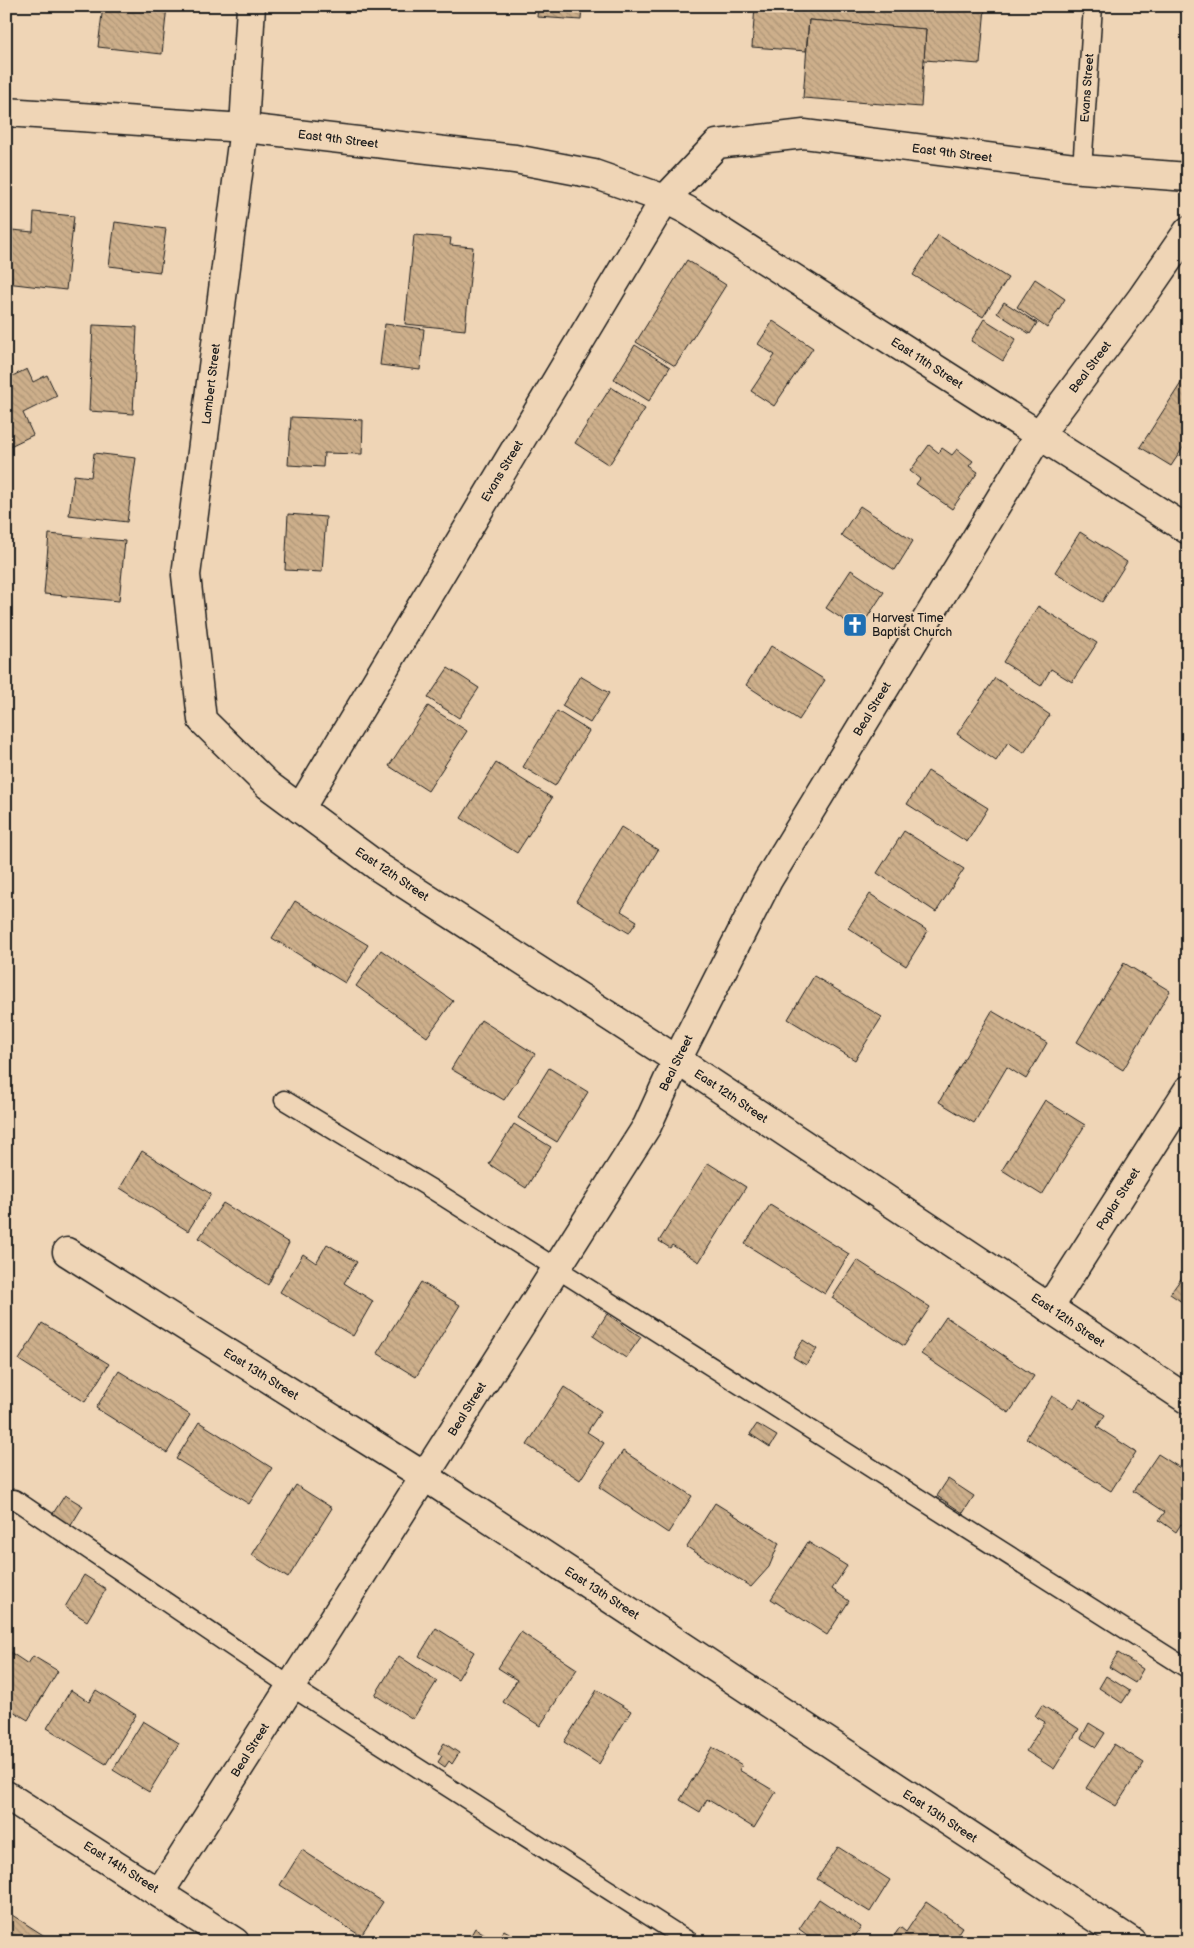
<svg xmlns="http://www.w3.org/2000/svg" width="1194" height="1948" font-family="'Balsamiq Sans',sans-serif">
  <defs>
    <pattern id="building-back-hatch" width="6" height="6" patternUnits="userSpaceOnUse" patternTransform="scale(1.25)"><rect width="6" height="6" fill="#cdaf8b"/><path d="M-1 5l2 2M0 0l6 6M5-1l2 2" fill="none" stroke="#af9677"/></pattern>
  </defs>
  <rect width="100%" height="100%" fill="#efd5b6"/>
  <filter id="ink" filterUnits="userSpaceOnUse"><feTurbulence type="fractalNoise" baseFrequency=".02" numOctaves="2"/><feDisplacementMap in="SourceGraphic" scale="10" xChannelSelector="R" yChannelSelector="G"/><feConvolveMatrix kernelMatrix="1 2 1 2 8 2 1 2 1" color-interpolation-filters="sRGB"/></filter>
  <g filter="url(#ink)">
    <g fill="url(#building-back-hatch)" stroke="#1c1c1c">
      <polygon points="103,6 167,6 162,54 98,47"/>
      <polygon points="538,6 582,6 581,20 537,17"/>
      <polygon points="755,6 985,7 980,64 924,60 926,29 809,20 806,51 752,47"/>
      <polygon points="809,20 926,29 921,107 803,98"/>
      <polygon points="34,212 74,216 66,290 6,283 12,230 33,232"/>
      <polygon points="115,222 166,229 160,272 109,266"/>
      <polygon points="414,235 451,238 450,245 473,247 465,330 405,324"/>
      <polygon points="938,235 1008,278 983,317 913,275"/>
      <polygon points="687,260 726,285 675,366 636,342"/>
      <polygon points="1035,279 1065,299 1047,328 1017,307"/>
      <polygon points="1004,302 1037,323 1030,334 997,313"/>
      <polygon points="984,319 1016,339 1003,361 971,341"/>
      <polygon points="773,321 813,348 774,406 751,391 775,355 758,344"/>
      <polygon points="385,324 424,329 420,370 380,365"/>
      <polygon points="93,325 137,327 133,414 89,411"/>
      <polygon points="635,345 670,367 649,401 614,379"/>
      <polygon points="27,369 33,382 47,375 57,396 23,413 33,435 6,448 6,379"/>
      <polygon points="1183,380 1188,383 1188,440 1171,466 1140,447"/>
      <polygon points="611,387 645,409 609,465 575,443"/>
      <polygon points="291,417 363,420 362,454 324,453 323,467 288,465"/>
      <polygon points="929,445 939,453 942,448 952,455 957,449 973,461 969,466 978,472 952,509 916,484 920,479 910,471"/>
      <polygon points="94,453 136,458 127,522 69,515 74,475 91,477"/>
      <polygon points="860,506 913,541 895,570 841,535"/>
      <polygon points="288,514 326,517 322,572 285,570"/>
      <polygon points="1080,532 1127,562 1102,602 1055,572"/>
      <polygon points="49,534 125,541 119,601 44,594"/>
      <polygon points="851,570 884,592 859,630 826,608"/>
      <polygon points="1038,606 1097,643 1072,682 1051,669 1041,686 1003,662"/>
      <polygon points="771,646 825,680 799,720 746,685"/>
      <polygon points="448,668 479,688 459,718 428,698"/>
      <polygon points="580,676 609,693 590,723 562,706"/>
      <polygon points="995,678 1050,715 1024,753 1008,742 996,761 957,734"/>
      <polygon points="428,706 467,731 428,791 389,766"/>
      <polygon points="557,711 589,731 555,786 523,767"/>
      <polygon points="496,763 552,798 517,853 461,818"/>
      <polygon points="928,771 988,808 967,842 907,804"/>
      <polygon points="621,827 658,850 621,911 637,921 629,933 576,901"/>
      <polygon points="904,831 964,869 936,912 877,873"/>
      <polygon points="870,894 928,931 906,966 848,928"/>
      <polygon points="295,901 368,945 345,983 272,938"/>
      <polygon points="381,950 453,1001 427,1037 356,986"/>
      <polygon points="1124,963 1170,991 1123,1070 1077,1042"/>
      <polygon points="814,976 882,1017 855,1060 788,1019"/>
      <polygon points="992,1011 1047,1043 1026,1079 1007,1067 974,1123 939,1102"/>
      <polygon points="481,1020 535,1054 504,1100 451,1069"/>
      <polygon points="549,1068 588,1092 557,1142 518,1118"/>
      <polygon points="1045,1100 1085,1125 1042,1195 1002,1170"/>
      <polygon points="514,1124 551,1147 526,1188 489,1164"/>
      <polygon points="142,1151 211,1194 188,1231 120,1188"/>
      <polygon points="708,1163 746,1187 699,1262 672,1245 670,1248 659,1241"/>
      <polygon points="223,1203 289,1243 268,1285 199,1238"/>
      <polygon points="770,1205 849,1254 825,1294 745,1244"/>
      <polygon points="327,1244 357,1262 344,1283 373,1301 353,1336 280,1292 303,1254 316,1263"/>
      <polygon points="857,1260 930,1307 904,1346 832,1298"/>
      <polygon points="1188,1269 1188,1306 1170,1294"/>
      <polygon points="421,1282 460,1305 416,1377 377,1353"/>
      <polygon points="607,1314 641,1337 626,1358 593,1336"/>
      <polygon points="946,1317 1034,1376 1009,1413 921,1354"/>
      <polygon points="42,1323 109,1364 85,1402 19,1360"/>
      <polygon points="803,1340 817,1349 806,1365 793,1357"/>
      <polygon points="119,1371 190,1415 167,1453 96,1408"/>
      <polygon points="564,1387 601,1411 587,1432 604,1443 580,1480 527,1445"/>
      <polygon points="1052,1396 1074,1409 1080,1399 1105,1415 1097,1427 1136,1452 1111,1491 1026,1438"/>
      <polygon points="199,1422 272,1468 249,1504 176,1459"/>
      <polygon points="757,1424 777,1436 770,1447 750,1434"/>
      <polygon points="623,1451 692,1496 668,1533 599,1487"/>
      <polygon points="1158,1454 1188,1473 1188,1528 1181,1524 1176,1532 1159,1520 1165,1512 1133,1491"/>
      <polygon points="948,1479 974,1496 963,1513 937,1496"/>
      <polygon points="296,1485 332,1508 288,1578 252,1555"/>
      <polygon points="65,1495 83,1506 70,1527 52,1515"/>
      <polygon points="715,1503 779,1543 769,1567 751,1587 687,1547"/>
      <polygon points="808,1542 847,1566 832,1589 849,1601 827,1635 771,1599"/>
      <polygon points="84,1575 106,1589 87,1621 65,1607"/>
      <polygon points="436,1628 474,1652 458,1679 419,1656"/>
      <polygon points="521,1632 577,1669 540,1726 503,1702 517,1680 498,1668"/>
      <polygon points="7,1650 28,1664 33,1656 58,1671 28,1720 6,1707"/>
      <polygon points="1118,1653 1143,1669 1135,1683 1109,1667"/>
      <polygon points="399,1656 437,1681 413,1719 375,1695"/>
      <polygon points="1106,1676 1130,1691 1122,1703 1099,1688"/>
      <polygon points="71,1690 89,1702 96,1690 136,1715 106,1764 47,1728"/>
      <polygon points="597,1690 631,1711 599,1764 564,1742"/>
      <polygon points="1042,1705 1079,1729 1054,1769 1026,1751 1045,1722 1035,1716"/>
      <polygon points="143,1721 179,1743 149,1792 113,1770"/>
      <polygon points="1089,1723 1105,1733 1096,1747 1081,1738"/>
      <polygon points="444,1743 459,1753 452,1764 449,1761 445,1767 438,1762 442,1756 438,1753"/>
      <polygon points="1114,1744 1144,1763 1116,1806 1086,1788"/>
      <polygon points="712,1747 742,1765 739,1770 776,1792 754,1828 707,1799 700,1812 680,1800"/>
      <polygon points="838,1847 890,1880 870,1912 817,1879"/>
      <polygon points="302,1850 383,1902 361,1936 280,1885"/>
      <polygon points="819,1899 861,1927 851,1942 817,1942 799,1929"/>
      <polygon points="926,1902 962,1927 952,1942 890,1942 900,1927 906,1932"/>
      <polygon points="12,1915 54,1942 6,1942 6,1924"/>
      <polygon points="475,1928 496,1941 504,1930 521,1940 520,1942 467,1942"/>
    </g>
    <g fill="none" stroke-linecap="round" stroke-linejoin="round">
      <defs>
        <g id="service">
          <polyline points="1082,169 1093,6"/>
          <polyline points="284,1100 433,1190 1188,1669"/>
          <polyline points="14,1499 290,1686 690,1942"/>
        </g>
        <g id="minor">
          <polyline points="251,6 244,128 186,575 202,720 268,785 380,868 677,1060 1188,1400"/>
          <polyline points="6,112 244,128 515,159 594,174 665,199 687,210 1188,530"/>
          <polyline points="300,809 665,199 717,144 804,134 1082,169 1188,177"/>
          <polyline points="67,1252 424,1476 1132,1942"/>
          <polyline points="1049,1308 1188,1090"/>
          <polyline points="6,1795 235,1942"/>
          <polyline points="160,1892 647,1126 677,1060 768,880 1039,435 1141,299 1188,231"/>
        </g>
      </defs>
      <use href="#service" stroke="#1c1c1c" stroke-width="21"/>
      <use href="#minor" stroke="#1c1c1c" stroke-width="31"/>
      <use href="#service" stroke="#efd5b6" stroke-width="18"/>
      <use href="#minor" stroke="#efd5b6" stroke-width="28"/>
    </g>
  </g>
  <defs>
    <symbol id="church-square" viewBox="-11 -11 22 22"><rect x="-9" y="-9" width="18" height="18" rx="4" fill="#1f6fb2" stroke="#efd5b6"/><path d="M-1.2-6h2.4v3.5h3.3v2.4h-3.3V6h-2.4V-.1h-3.3v-2.4h3.3Z" fill="#fff"/></symbol>
  </defs>
  <g fill-rule="evenodd">
    <use href="#church-square" x="841" y="611" width="28" height="28"/>
  </g>
  <g text-anchor="middle" stroke-width="4" stroke-linejoin="round" paint-order="stroke">
    <g font-size="12" fill="#1c1c1c" stroke="#efd5b6">
      <text transform="translate(1087 88) rotate(-86)" y="4">Evans Street</text>
      <text transform="translate(338 139) rotate(7)" y="4">East 9th Street</text>
      <text transform="translate(952 153) rotate(7)" y="4">East 9th Street</text>
      <text transform="translate(927 363) rotate(33)" y="4">East 11th Street</text>
      <text transform="translate(1090 367) rotate(-53)" y="4">Beal Street</text>
      <text transform="translate(211 384) rotate(-83)" y="4">Lambert Street</text>
      <text transform="translate(502 471) rotate(-59)" y="4">Evans Street</text>
      <text transform="translate(872 709) rotate(-59)" y="4">Beal Street</text>
      <text transform="translate(392 874) rotate(34)" y="4">East 12th Street</text>
      <text transform="translate(676 1063) rotate(-64)" y="4">Beal Street</text>
      <text transform="translate(731 1096) rotate(34)" y="4">East 12th Street</text>
      <text transform="translate(1118 1199) rotate(-58)" y="4">Poplar Street</text>
      <text transform="translate(1068 1320) rotate(34)" y="4">East 12th Street</text>
      <text transform="translate(261 1374) rotate(32)" y="4">East 13th Street</text>
      <text transform="translate(467 1409) rotate(-58)" y="4">Beal Street</text>
      <text transform="translate(602 1593) rotate(33)" y="4">East 13th Street</text>
      <text transform="translate(250 1750) rotate(-58)" y="4">Beal Street</text>
      <text transform="translate(940 1816) rotate(33)" y="4">East 13th Street</text>
      <text transform="translate(121 1867) rotate(32)" y="4">East 14th Street</text>
    </g>
    <g font-size="12" fill="#1c1c1c" stroke="#efd5b6" text-anchor="start">
      <text x="872" y="622">Harvest Time<tspan x="872" dy="14">Baptist Church</tspan></text>
    </g>
  </g>
  <rect width="1194" height="1948" fill="none" stroke="#efd5b6" stroke-width="25"/>
  <rect x="12" y="12" width="1169" height="1923" fill="none" stroke="#1c1c1c" stroke-width="2" filter="url(#ink)"/>
</svg>
